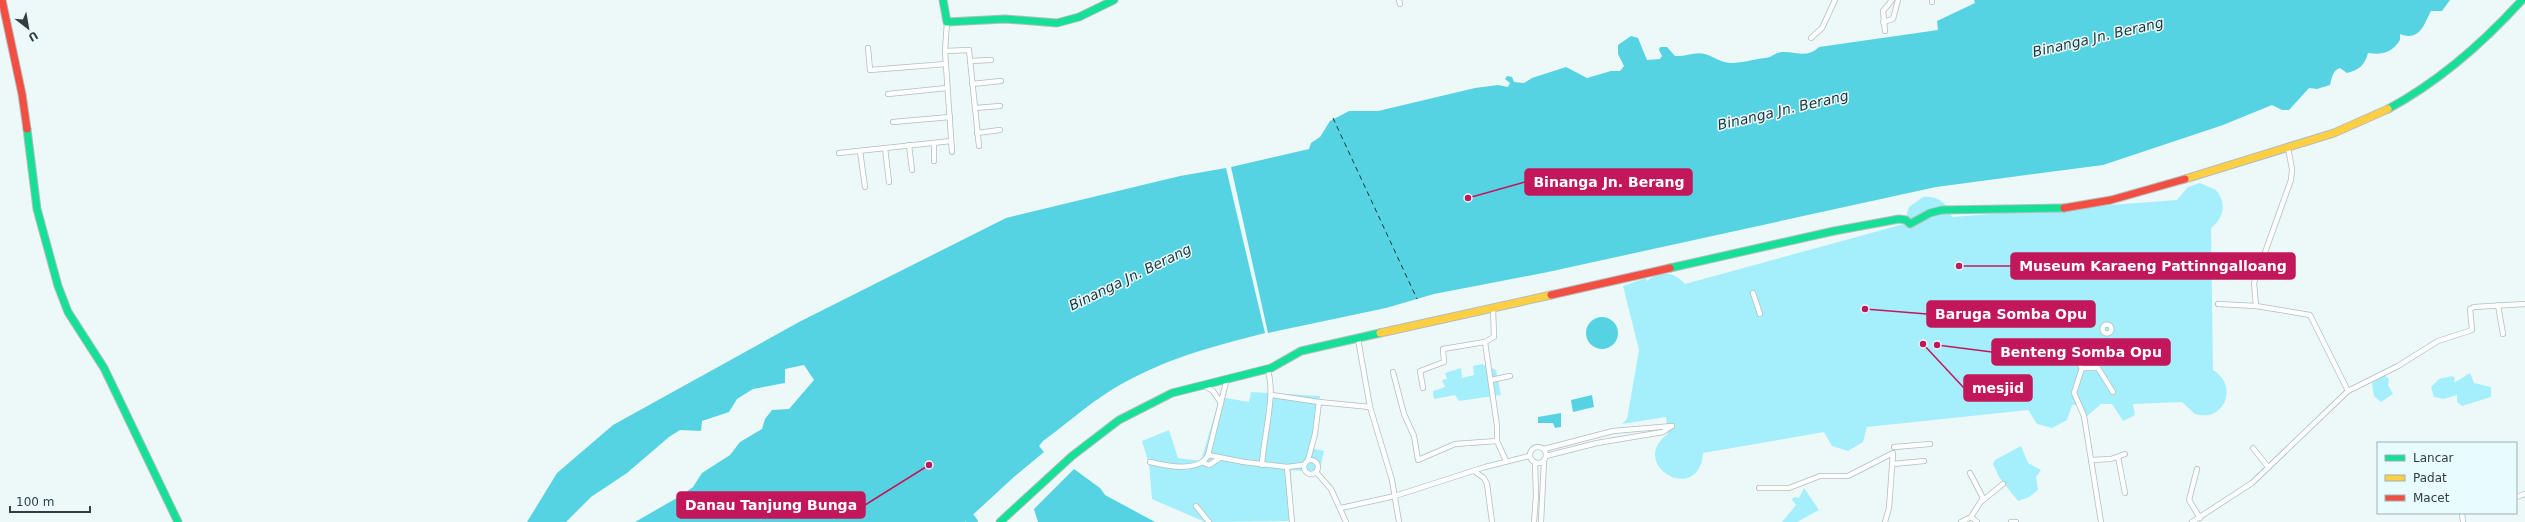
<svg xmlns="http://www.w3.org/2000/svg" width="2525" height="522" font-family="'DejaVu Sans',sans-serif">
  <rect width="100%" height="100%" fill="#edf8f9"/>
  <g fill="#a4effb">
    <path d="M2200,183L2216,190C2227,203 2224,218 2211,228L2213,370C2239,385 2225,423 2195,414L2182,402L2133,404L2135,415L2123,421L2112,404H2101L2086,417L2080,405H2072L2067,420L2052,428L2037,424L2028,410L1867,427L1863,442L1848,451L1832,446L1824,432L1703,453C1699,507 1626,464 1668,434L1666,417L1622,424L1627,419L1639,350L1623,286L1646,278L1647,281C1659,270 1674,271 1685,284L1904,224L1909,207L1923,197C1938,195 1948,204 1952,217L2177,200L2188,187Z"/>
    <polygon points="1482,364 1496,370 1501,395 1459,401 1455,395 1434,399 1433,391 1445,387 1442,380 1447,379 1445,373 1461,368 1462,378 1474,375 1473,366"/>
    <polygon points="2470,373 2474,383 2491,387 2491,397 2462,406 2457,402 2457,395 2444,399 2434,397 2431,387 2439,379 2452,376 2455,378 2454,382 2457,381"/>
    <polygon points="2384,375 2389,379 2388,385 2393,394 2381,402 2374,396 2372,383"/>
    <polygon points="1251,392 1320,396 1311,448 1324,451 1320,470 1314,477 1302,471 1291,470 1293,521 1205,522 1152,499 1149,464 1142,441 1169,430 1178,458 1201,461 1220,397 1249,402"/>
    <polygon points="2021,446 2028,463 2041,470 2036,477 2038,490 2029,497 2018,501 1999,477 1993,464 1995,460"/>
    <polygon points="1804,488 1819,510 1797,522 1782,522 1796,505 1792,500 1794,497 1799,498"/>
  </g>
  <g fill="#56d3e3">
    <path d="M1974,0H2450L2442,11H2431C2424,24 2420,42 2400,34V40C2392,53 2382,55 2368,53C2365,65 2359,70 2347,73L2340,68C2332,71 2332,78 2330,85L2317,89L2309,88L2289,110H2282L2272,105L2223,125L2103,165L1936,187L1548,272L1434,294L1386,308L1268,333L1231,167L1309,149L1311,143L1320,137L1330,121L1349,111H1378L1475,88L1498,85L1508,87L1510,83L1505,79L1507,76L1512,77L1514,82L1524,83L1532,78L1566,67L1587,78L1611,71H1620L1624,66L1618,54V45L1631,36L1638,38L1647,60L1660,59L1662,56L1659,50L1660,47H1667L1675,56C1685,57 1695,51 1705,54C1715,57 1721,63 1732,63C1742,63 1754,59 1765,58C1771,58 1776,52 1782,52C1797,51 1806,59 1819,47L1938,30L1937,21L1975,3Z"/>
    <path d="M1226,168L1265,333C1209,347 1150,363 1101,397C1081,410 1063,427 1043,441L1039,446L1044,452L1015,476L965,522H635L682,495L693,487L702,473L730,455L740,442L762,429L765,419L772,410L789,409L814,380L804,365L785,369V383L753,389L737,399L729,412L702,421L701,431L680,430L669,437L627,473L591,497L566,522H527L557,473L613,425L799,322L1006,218L1180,176Z"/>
    <circle cx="1602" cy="333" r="16"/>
    <polygon points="1592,395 1594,407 1573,412 1571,400"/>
    <polygon points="1561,413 1561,427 1555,428 1553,423 1538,423 1538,417"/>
    <polygon points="1074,469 1100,488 1105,495 1155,522 1038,522 1034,509"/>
  </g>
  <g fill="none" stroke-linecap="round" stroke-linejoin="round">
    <polyline stroke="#56d3e3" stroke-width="10" points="961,507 973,522"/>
    <polyline stroke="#1d353a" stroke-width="1" stroke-dasharray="5 4" stroke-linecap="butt" points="1333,118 1417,299"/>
    <defs>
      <g id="street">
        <polyline points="1399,0 1400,4"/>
        <polyline points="1932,0 1932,2"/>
        <polyline points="947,22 945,51 952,152"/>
        <polyline points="1883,22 1893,19 1898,0"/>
        <polyline points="1885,31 1883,11 1892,0"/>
        <polyline points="1811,38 1822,28 1835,0"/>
        <polyline points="868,48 870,70 946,64"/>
        <polyline points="945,51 969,50 979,146"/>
        <polyline points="970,61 991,60"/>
        <polyline points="972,84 1001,81"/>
        <polyline points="888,94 947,88"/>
        <polyline points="975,108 1000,106"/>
        <polyline points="893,122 950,117"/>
        <polyline points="977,133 1000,130"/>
        <polyline points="934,143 934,161"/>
        <polyline points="909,145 912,170"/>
        <polyline points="885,148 889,182"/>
        <polyline points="860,151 865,187"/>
        <polyline points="839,153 951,141"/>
        <polyline points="1753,293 1760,314"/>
        <polyline points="2218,304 2256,306 2310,315 2348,391"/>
        <polyline points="2498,305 2503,334"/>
        <polyline points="2256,306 2254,283 2291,180 2292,169 2288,148"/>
        <polyline points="1493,308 1494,337 1485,342 1497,426 1497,441 1506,461"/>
        <circle cx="2107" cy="329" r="4.5"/>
        <polyline points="1358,339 1370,407"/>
        <polyline points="2067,344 2082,368 2074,393 2084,416 2101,522"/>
        <polyline points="2082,368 2098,368 2113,392"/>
        <polyline points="1393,372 1404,414 1414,436 1418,460 1455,444 1497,441"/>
        <polyline points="1227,378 1208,455 1244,462 1287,467 1292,522"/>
        <polyline points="1491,380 1510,376"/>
        <polyline points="1203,385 1213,391 1221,403"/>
        <polyline points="1423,388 1420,371 1444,362 1443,349 1485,342"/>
        <polyline points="1272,395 1319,402"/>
        <circle cx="1538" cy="455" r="8"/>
        <polyline points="1894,447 1930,444"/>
        <polyline points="2253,448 2268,467"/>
        <polyline points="1544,449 1613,431 1672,426"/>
        <polyline points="1546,456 1597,443 1663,432 1672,426"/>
        <polyline points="2118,457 2125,493"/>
        <circle cx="1311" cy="467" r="7"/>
        <polyline points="1308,460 1315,434 1319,402 1370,407 1392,480 1399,522"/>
        <polyline points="2091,460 2111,459 2125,454"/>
        <path d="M1150,462C1166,466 1199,473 1208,455"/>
        <polyline points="1202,462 1209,465 1220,458"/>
        <polyline points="1893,464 1924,461"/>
        <path d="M1262,465C1263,438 1277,391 1267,369"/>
        <polyline points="1287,467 1303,465"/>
        <polyline points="2197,469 2189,500 2200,518"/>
        <polyline points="1474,471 1484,478 1487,484 1492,522"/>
        <polyline points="1316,472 1331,489 1346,522"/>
        <polyline points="1970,473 1983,498 1971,517"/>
        <polyline points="1759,488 1789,488 1820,476 1848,476 1893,453 1889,508 1885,522"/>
        <polyline points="2516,497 2525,494"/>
        <polyline points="1982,501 2003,484"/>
        <polyline points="1196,506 1209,522"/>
        <polyline points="1341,508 1395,496 1485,467 1529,456"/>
        <polyline points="2462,513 2463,522"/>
        <polyline points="1534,522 1536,496 1535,463"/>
        <polyline points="1541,522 1544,461"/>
        <polyline points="1961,522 1971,517 1977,522"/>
        <polyline points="2011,522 2016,522"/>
        <polyline points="2192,522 2252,483 2348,391 2398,366 2438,341 2472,330 2470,309 2474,307 2525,304"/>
      </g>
      <g id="fast">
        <polyline points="943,0 947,22 1005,19 1057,23 1079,17 1114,0"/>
        <path d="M2388,109C2440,81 2483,43 2522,0"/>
        <polyline points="27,129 37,209 58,286 68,312 104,368 178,522"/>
        <polyline points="1670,268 1834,231 1899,219 1906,220 1910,224 1930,213 1942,210 2064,208"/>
        <polyline points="1000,522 1072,456 1119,420 1172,393 1271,368 1301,351 1380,333"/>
      </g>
      <g id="slow">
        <polyline points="2185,179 2334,133 2388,109"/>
        <polyline points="1380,333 1551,295"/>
      </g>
      <g id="jam">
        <polyline points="2,0 22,94 27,129"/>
        <polyline points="2064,208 2111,200 2185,179"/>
        <polyline points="1551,295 1670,268"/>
      </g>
    </defs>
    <use href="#street" stroke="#b4bdbe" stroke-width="6"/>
    <use href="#fast" stroke="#b4bdbe" stroke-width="9"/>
    <use href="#slow" stroke="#b4bdbe" stroke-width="9"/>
    <use href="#jam" stroke="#b4bdbe" stroke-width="9"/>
    <use href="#street" stroke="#fcfefe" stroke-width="4.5"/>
    <use href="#fast" stroke="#16e098" stroke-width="7"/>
    <use href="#slow" stroke="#ffcf43" stroke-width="7"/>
    <use href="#jam" stroke="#f24e42" stroke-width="7"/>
  </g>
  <g text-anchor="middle" stroke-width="3" stroke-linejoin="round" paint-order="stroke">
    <g font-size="14" font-style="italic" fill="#1d353a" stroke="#e8fbfe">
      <text transform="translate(2098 37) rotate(-13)" y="5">Binanga Jn. Berang</text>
      <text transform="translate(1783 110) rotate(-13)" y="5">Binanga Jn. Berang</text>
      <text transform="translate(1130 277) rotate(-26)" y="5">Binanga Jn. Berang</text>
    </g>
  </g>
  <path fill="none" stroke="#c2185b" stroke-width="1.5" d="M1468 198L1525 182M1959 266L2011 266M1865 309L1927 314M1937 345L1992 352M1923 344L1964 388M929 465L865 505"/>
  <g fill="#c2185b" stroke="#e8fbfe" stroke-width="1.5">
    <circle cx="1468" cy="198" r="4"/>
    <circle cx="1959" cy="266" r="4"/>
    <circle cx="1865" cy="309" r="4"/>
    <circle cx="1937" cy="345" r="4"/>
    <circle cx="1923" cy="344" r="4"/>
    <circle cx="929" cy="465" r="4"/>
  </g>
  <g fill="#c2185b" stroke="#c2185b" stroke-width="1.5">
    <rect x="1525" y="169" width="167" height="26" rx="4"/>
    <rect x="2011" y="253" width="284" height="26" rx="4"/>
    <rect x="1927" y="301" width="168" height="26" rx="4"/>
    <rect x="1992" y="339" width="178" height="26" rx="4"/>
    <rect x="1964" y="375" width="68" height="26" rx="4"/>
    <rect x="677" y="492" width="188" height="26" rx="4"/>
  </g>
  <g font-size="14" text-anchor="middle" font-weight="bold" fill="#fff">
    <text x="1609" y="187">Binanga Jn. Berang</text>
    <text x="2153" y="271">Museum Karaeng Pattinngalloang</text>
    <text x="2011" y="319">Baruga Somba Opu</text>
    <text x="2081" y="357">Benteng Somba Opu</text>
    <text x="1998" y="393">mesjid</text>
    <text x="771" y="510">Danau Tanjung Bunga</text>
  </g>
  <rect x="2377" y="442" width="140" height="72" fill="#e8fbfe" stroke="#a0afb2"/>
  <rect x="2385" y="455" width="20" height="6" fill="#16e098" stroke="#a0afb2"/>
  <text x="2413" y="462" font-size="12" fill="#343d3f">Lancar</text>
  <rect x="2385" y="475" width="20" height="6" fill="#ffcf43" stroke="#a0afb2"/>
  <text x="2413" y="482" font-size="12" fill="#343d3f">Padat</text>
  <rect x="2385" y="495" width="20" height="6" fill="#f24e42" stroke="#a0afb2"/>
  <text x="2413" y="502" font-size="12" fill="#343d3f">Macet</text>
  <g transform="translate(28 28) rotate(149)" stroke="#e8fbfe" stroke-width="3" paint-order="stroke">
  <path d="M0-3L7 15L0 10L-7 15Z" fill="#343d3f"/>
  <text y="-6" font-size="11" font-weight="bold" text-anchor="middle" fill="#343d3f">U</text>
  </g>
  <path d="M10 506v6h80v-6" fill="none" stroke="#343d3f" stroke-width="2"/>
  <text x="16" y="506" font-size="12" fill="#343d3f" stroke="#e8fbfe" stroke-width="3" paint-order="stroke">100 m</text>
</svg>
